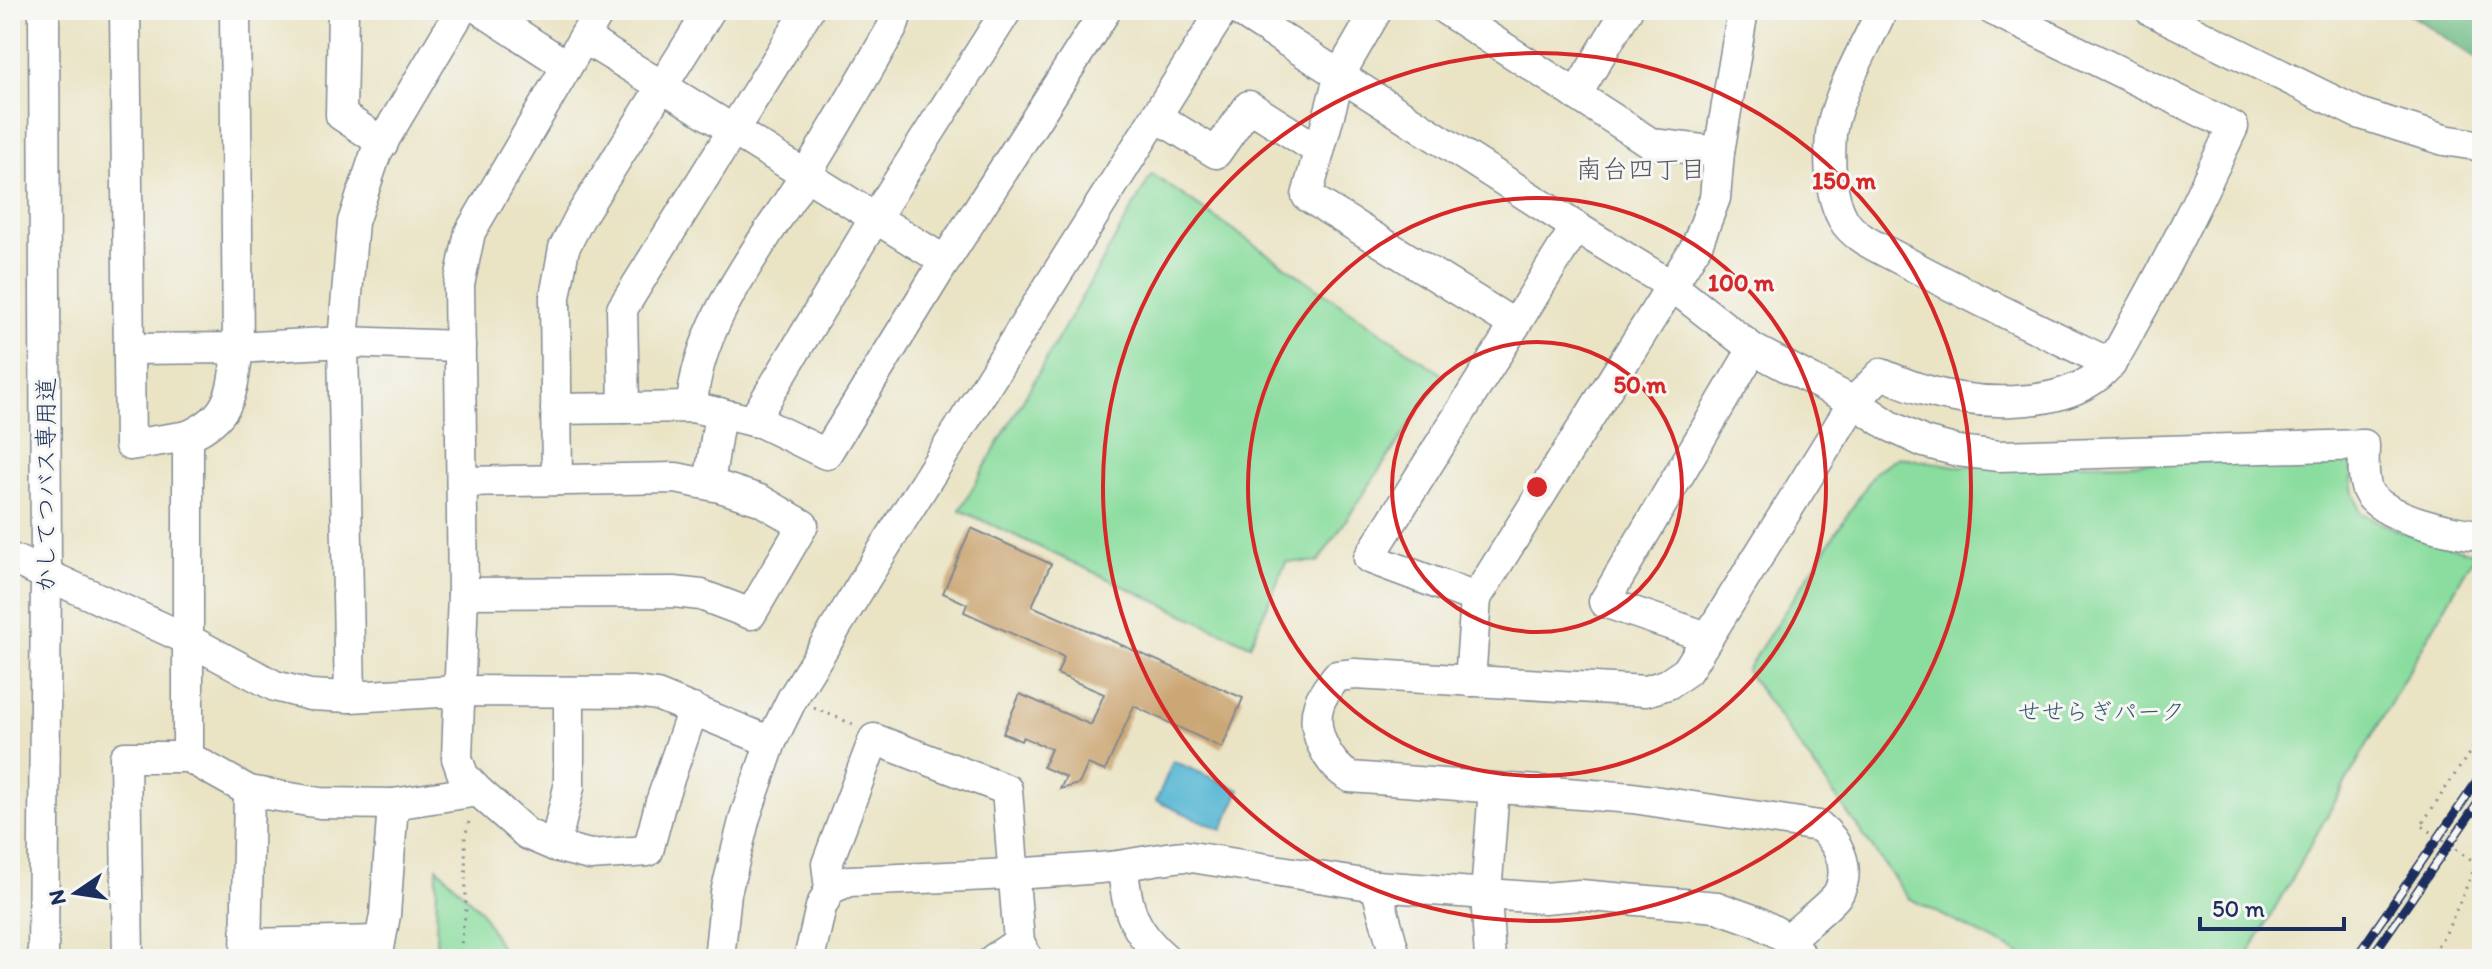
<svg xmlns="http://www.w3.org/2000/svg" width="2492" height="969" font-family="Itim,'Klee One',sans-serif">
  <rect width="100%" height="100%" fill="#f6f6f2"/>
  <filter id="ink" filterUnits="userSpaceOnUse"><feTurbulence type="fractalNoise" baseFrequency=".0125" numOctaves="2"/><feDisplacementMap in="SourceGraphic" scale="16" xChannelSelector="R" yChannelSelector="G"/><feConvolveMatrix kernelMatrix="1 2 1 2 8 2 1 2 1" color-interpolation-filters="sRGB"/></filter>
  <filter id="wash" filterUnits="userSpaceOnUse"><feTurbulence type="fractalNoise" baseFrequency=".006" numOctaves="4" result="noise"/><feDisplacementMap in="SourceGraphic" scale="32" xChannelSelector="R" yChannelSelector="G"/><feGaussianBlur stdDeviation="1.8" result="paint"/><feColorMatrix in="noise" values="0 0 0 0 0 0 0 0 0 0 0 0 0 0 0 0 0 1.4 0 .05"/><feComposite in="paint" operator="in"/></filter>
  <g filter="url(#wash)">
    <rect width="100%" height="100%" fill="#eae4c5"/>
    <g fill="#8add9e" stroke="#52867e" stroke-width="2">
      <polygon points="1152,174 1443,375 1318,562 1286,562 1250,645 960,510"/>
      <path d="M1899,457L1956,466L2351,459L2353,488L2360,512C2396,532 2436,546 2476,552L2246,959H2030L1908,898L1746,671L1876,471Z"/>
      <polygon points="437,867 481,911 507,959 436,959"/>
    </g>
    <polygon fill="#6fbc85" stroke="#457672" stroke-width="2" points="2404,10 2482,10 2482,62"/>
    <polygon fill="#56b7d4" stroke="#387399" stroke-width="2" points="1173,761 1240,790 1222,830 1156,801"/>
    <g id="blocks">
      <polygon fill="#cca776" points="971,528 1051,564 1032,606 1243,698 1222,748 1134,706 1105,771 1088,764 1079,784 1060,789 1066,777 1043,767 1051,749 1023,737 1021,741 1003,733 1020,694 1091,725 1104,694 1057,674 1064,657 964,612 967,604 943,593"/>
    </g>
  </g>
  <g filter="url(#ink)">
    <use href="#blocks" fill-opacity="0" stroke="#828a92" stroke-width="2"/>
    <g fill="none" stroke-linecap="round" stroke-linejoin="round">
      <defs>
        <g id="minor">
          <polyline points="125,10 130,445 188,436"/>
          <polyline points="343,10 341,115 383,143"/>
          <polyline points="481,10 567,66"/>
          <polyline points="600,10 470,232 459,285 463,593 457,758 463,775 478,791 527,834 555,846 590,855 648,851 660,805 693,709"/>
          <path d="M1238,10L1576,227L1672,286L1753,349L1854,402L1890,426L1924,442L1958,451L1999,456L2364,445C2364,459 2362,476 2367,490C2378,517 2455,534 2482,535"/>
          <polyline points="1377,10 1340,74 1307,196 1515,325 1369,558 1476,598"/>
          <polyline points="1446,10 1652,144 1719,152"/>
          <path d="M1882,10C1867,44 1835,98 1831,134C1829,160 1830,196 1843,219C1854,239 1882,249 1902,260C1970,297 2041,330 2111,364"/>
          <polyline points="2150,10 2358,113 2444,140 2482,146"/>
          <polyline points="584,38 945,261"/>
          <polyline points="1576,95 1627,10"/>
          <polyline points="1157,117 1216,153 1249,106 1318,150"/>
          <polyline points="1515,325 1576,227"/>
          <polyline points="129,349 238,348 343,342 460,346"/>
          <path d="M692,407C696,324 762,246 804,177C835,128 863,78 892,28L898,10"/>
          <polyline points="624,408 622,309 808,10"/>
          <polyline points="556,409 692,407 762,423 826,454 945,261 1106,10"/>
          <polyline points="753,421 875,218 1007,10"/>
          <polyline points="557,480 555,297 564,248 580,217 710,10"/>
          <polyline points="462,482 676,478 720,487 760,500 803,525 751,614 701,595 674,592 463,593"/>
          <polyline points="709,484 720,413"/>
          <polyline points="10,558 189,640 275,686 310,695 350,697 458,691 635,692 657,695 771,742"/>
          <polyline points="1707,637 1604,602 1753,349"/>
          <polyline points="1470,681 1476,598 1697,245 1715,198 1719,152 1743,10"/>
          <polyline points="350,697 343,342 353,222 376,153 461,10"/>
          <path d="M188,757V436C233,416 232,391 238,348L235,10"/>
          <polyline points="555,846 569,787 569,692"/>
          <path d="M1123,866C1126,908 1133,931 1166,959"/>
          <polyline points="1376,886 1396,959"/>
          <path d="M830,889L849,881C933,878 1016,875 1100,868C1129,866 1156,858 1185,856L1376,886L1544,898L1580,895L1717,907L1756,921L1789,939L1803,959"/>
          <path d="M1789,939C1799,929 1834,902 1839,892C1851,867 1838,841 1819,826L1633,798L1350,777C1328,764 1310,731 1319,704C1322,694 1331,684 1337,676L1355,674L1646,691L1668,684L1687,671L1854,402L1881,374C1894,379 1907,385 1921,389C1972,405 2055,410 2099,375C2116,361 2125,338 2136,319C2171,257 2202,192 2233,127L1993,10"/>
          <polyline points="247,944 380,941"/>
          <polyline points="43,959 46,575 44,10"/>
          <polyline points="128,959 125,757 188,757 249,791 320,803 393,804 478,791"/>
          <polyline points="246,959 249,791"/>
          <polyline points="377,959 385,915 393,804"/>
          <polyline points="719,959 726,893 745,817 771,742 792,699 886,545 1223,10"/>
          <polyline points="809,959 821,907 830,889 827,864 874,739 1007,790 1019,942 1028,959"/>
          <polyline points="994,959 1019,942"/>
          <polyline points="1490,959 1486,894 1494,788"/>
        </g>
      </defs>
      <use href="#minor" stroke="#828a92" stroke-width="33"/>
      <g stroke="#828a92" stroke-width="3" stroke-dasharray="2 6" stroke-linecap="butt">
        <polyline points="814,708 855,725"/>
        <polyline points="2482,734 2421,825 2482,867"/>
        <polyline points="459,959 466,909 465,837 470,818"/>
        <polyline points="2428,959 2446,933 2477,863"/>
      </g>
      <use href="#minor" stroke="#fff" stroke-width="30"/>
      <defs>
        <g id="rail">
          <polyline points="2355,959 2482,774"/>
          <polyline points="2370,959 2482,797"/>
        </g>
      </defs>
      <use href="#rail" stroke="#1b2f5e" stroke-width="9"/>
      <use href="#rail" stroke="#f6f6f2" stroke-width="6" stroke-dasharray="18" stroke-linecap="butt"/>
    </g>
  </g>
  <g fill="none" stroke="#d62828" stroke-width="4">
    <circle cx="1537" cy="487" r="145"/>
    <circle cx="1537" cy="487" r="289"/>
    <circle cx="1537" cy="487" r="434"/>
  </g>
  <g text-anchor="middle" stroke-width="6" stroke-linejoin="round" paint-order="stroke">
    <g font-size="24" fill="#1b2f5e" stroke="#f6f6f2">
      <text transform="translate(46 485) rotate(-90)" y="8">かしてつバス専用道</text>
    </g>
    <g font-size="24" fill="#375a6e" stroke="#f6f6f2">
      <text x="2101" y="720">せせらぎパーク</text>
    </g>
    <g font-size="26" fill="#595966" stroke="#f6f6f2">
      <text x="1641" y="178">南台四丁目</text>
    </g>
  </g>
  <circle cx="1537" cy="487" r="12" fill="#d62828" stroke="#f6f6f2" stroke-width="4"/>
  <g font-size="24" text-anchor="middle" font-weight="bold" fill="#d62828" stroke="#f6f6f2" stroke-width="6" stroke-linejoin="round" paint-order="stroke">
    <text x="1844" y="189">150 m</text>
    <text x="1741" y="291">100 m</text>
    <text x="1640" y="393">50 m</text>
  </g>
  <rect width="2492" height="969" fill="none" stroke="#f6f6f2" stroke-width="40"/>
  <g transform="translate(76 893) rotate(257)" stroke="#f6f6f2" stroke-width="6" paint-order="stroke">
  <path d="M0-6L14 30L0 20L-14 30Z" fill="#1b2f5e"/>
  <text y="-12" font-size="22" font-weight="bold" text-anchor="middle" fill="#1b2f5e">N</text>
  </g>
  <path d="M2200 917v12h144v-12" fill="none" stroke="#1b2f5e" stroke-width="4"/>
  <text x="2212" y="917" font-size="24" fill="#1b2f5e" stroke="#f6f6f2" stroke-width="6" paint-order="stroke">50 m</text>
</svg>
